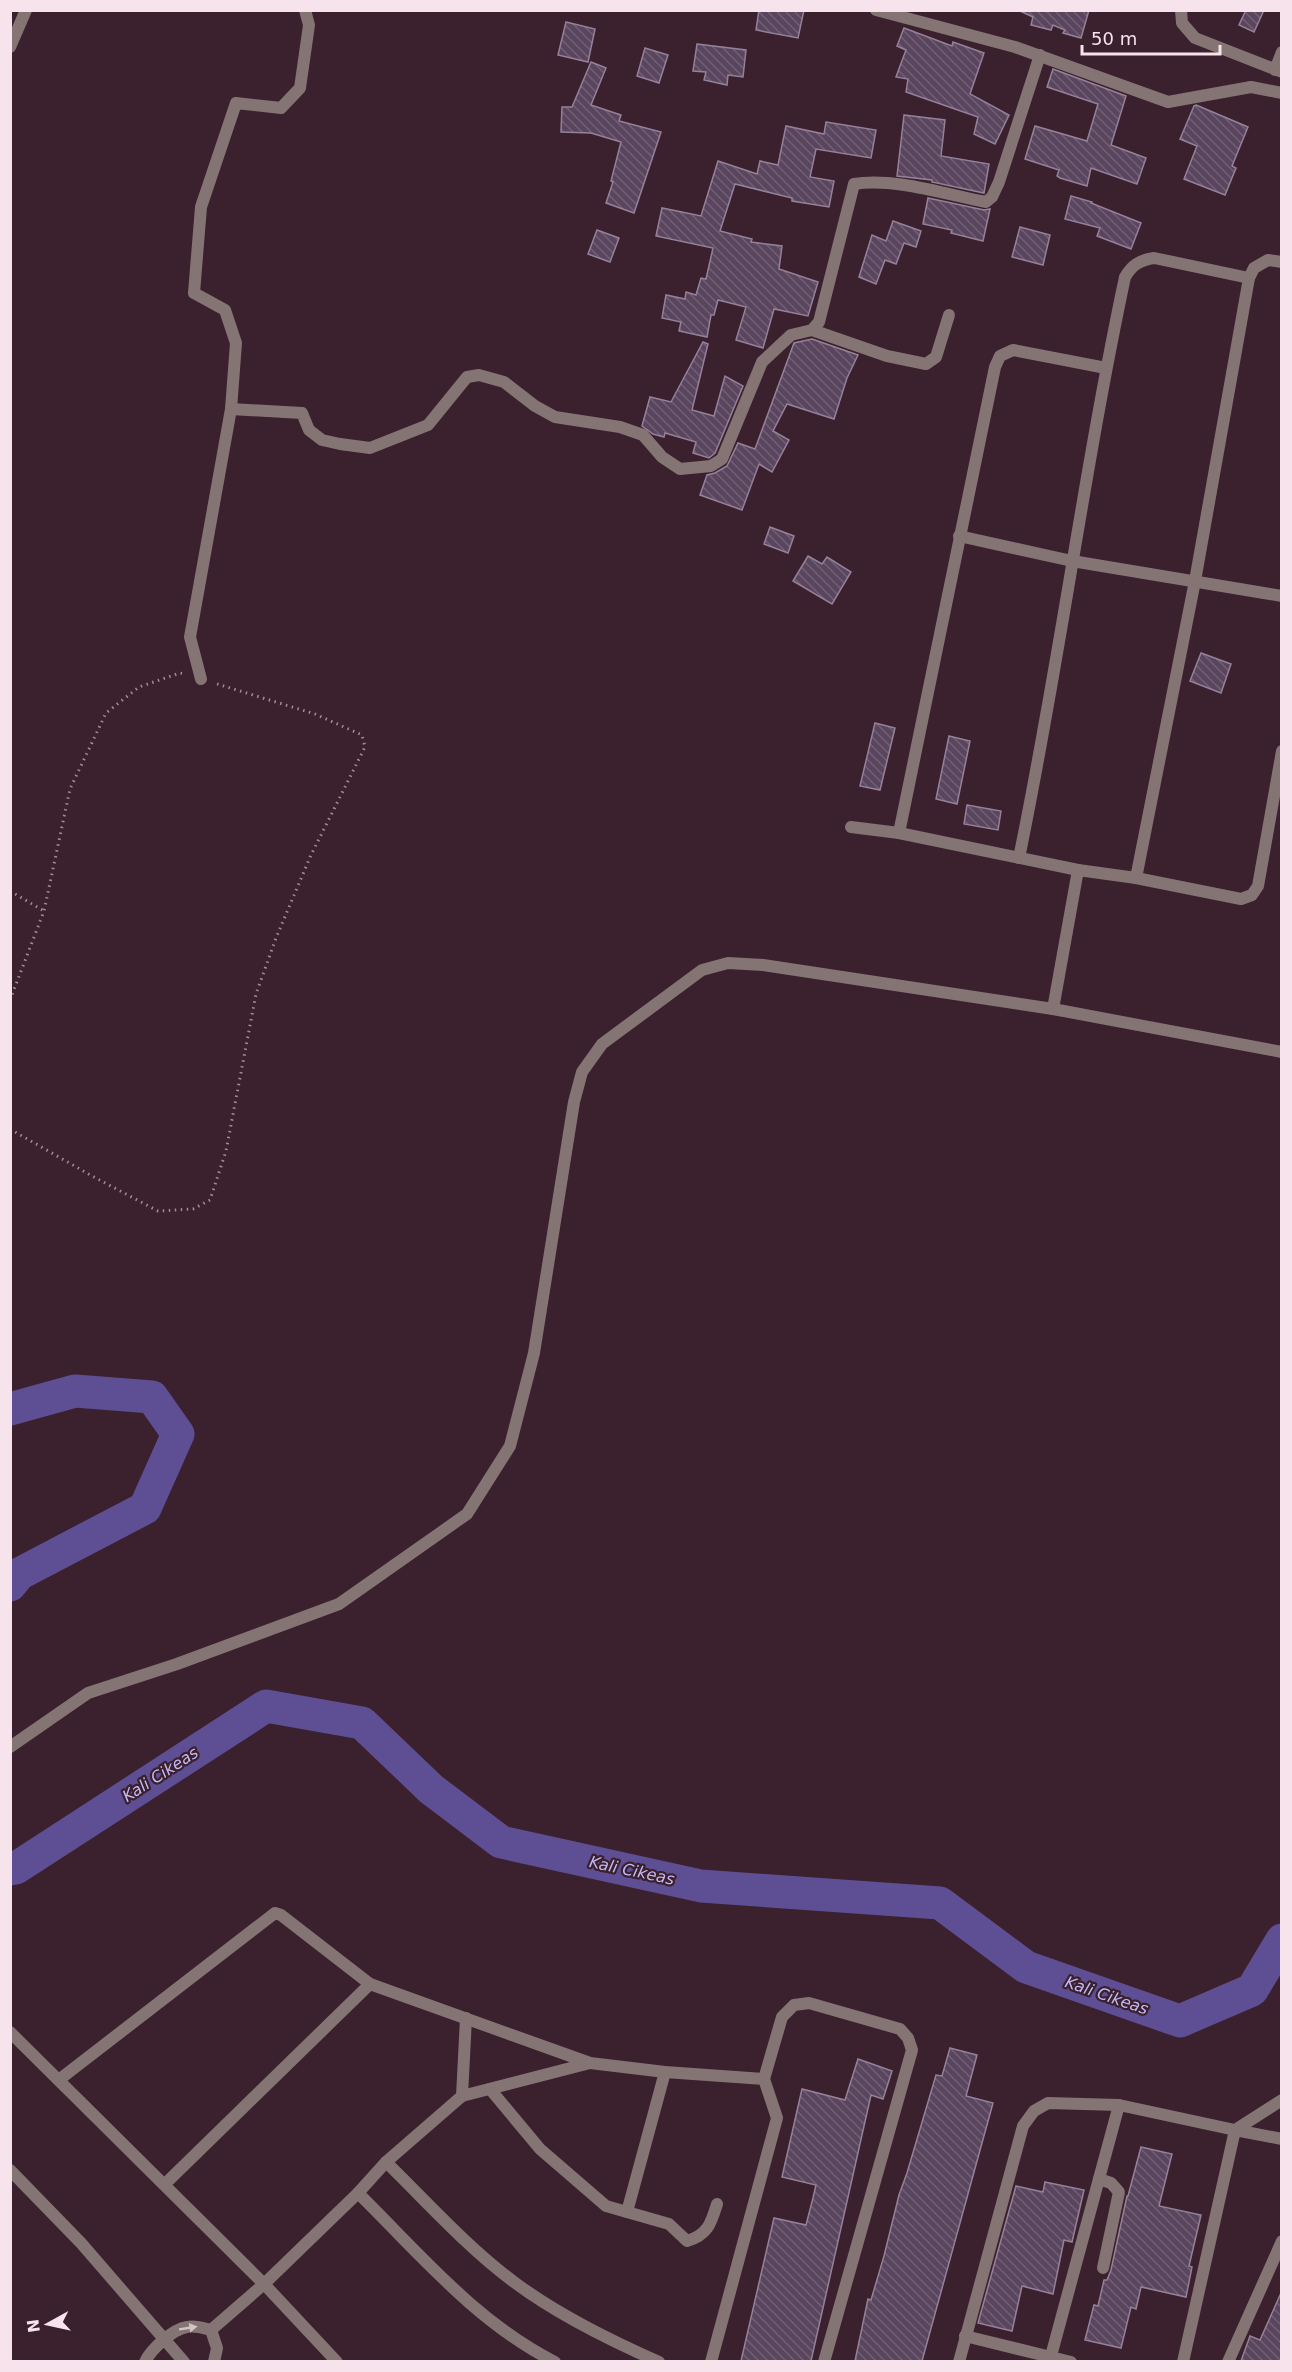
<svg xmlns="http://www.w3.org/2000/svg" width="1292" height="2372" font-family="'DejaVu Sans',sans-serif">
  <defs>
    <pattern id="building-back-hatch" width="6" height="6" patternUnits="userSpaceOnUse" patternTransform="scale(1.5)"><rect width="6" height="6" fill="#59455d"/><path d="M-1 5l2 2M0 0l6 6M5-1l2 2" fill="none" stroke="#716074"/></pattern>
  </defs>
  <rect width="100%" height="100%" fill="#3b202d"/>
  <g fill="none" stroke-linecap="round" stroke-linejoin="round">
    <g stroke="#5e4f94" stroke-width="33">
      <polyline points="10,1409 75,1391 152,1397 178,1434 145,1508 19,1574 10,1585"/>
      <polyline points="10,1869 16,1868 266,1706 362,1723 431,1789 501,1842 701,1886 940,1903 1026,1967 1180,2021 1252,1990 1282,1940"/>
    </g>
  </g>
  <g fill="url(#building-back-hatch)" stroke="#96819b" stroke-width="1.5">
    <polygon points="759,10 804,10 798,38 756,30"/>
    <polygon points="1018,10 1089,10 1081,38 1063,33 1065,30 1053,25 1051,30 1031,25 1033,17"/>
    <polygon points="1246,10 1264,10 1254,32 1239,25"/>
    <polygon points="566,22 595,29 588,62 558,55"/>
    <polygon points="904,28 952,46 953,42 984,53 970,94 1009,115 995,144 974,134 978,117 906,92 908,79 896,77 906,50 897,46"/>
    <polygon points="697,44 746,50 743,77 728,75 727,85 704,80 706,72 693,71"/>
    <polygon points="645,48 668,55 659,83 637,76"/>
    <polygon points="591,62 606,68 591,105 621,115 619,121 661,132 634,213 606,203 613,182 611,181 621,142 591,133 561,132 562,107 572,107"/>
    <polygon points="1053,69 1126,96 1111,145 1146,158 1137,184 1091,168 1087,186 1060,178 1057,176 1059,170 1025,159 1035,126 1087,141 1098,104 1047,87"/>
    <polygon points="1196,105 1248,127 1232,166 1236,168 1225,195 1184,179 1197,146 1180,139 1194,106"/>
    <polygon points="904,115 945,120 941,156 989,164 984,193 932,182 932,180 897,176"/>
    <polygon points="826,122 876,130 871,158 816,149 810,177 834,181 829,207 792,201 792,198 735,184 720,231 752,239 751,242 782,246 779,269 818,282 808,316 774,309 763,348 736,340 746,307 718,300 714,315 711,315 707,337 679,331 681,322 662,318 666,295 685,299 686,292 696,295 701,278 706,279 713,248 656,236 662,208 701,216 718,161 757,174 760,161 778,165 786,126 824,134"/>
    <polygon points="1071,196 1092,202 1091,203 1141,223 1131,249 1097,236 1100,228 1065,219"/>
    <polygon points="928,198 984,210 990,209 983,241 951,233 952,230 923,224"/>
    <polygon points="893,221 921,231 916,247 904,243 896,264 885,260 876,284 859,277 872,235 886,241"/>
    <polygon points="1020,227 1050,235 1043,265 1012,257"/>
    <polygon points="597,230 619,238 610,262 588,254"/>
    <polygon points="812,339 858,355 847,378 834,419 787,404 773,431 789,440 772,472 759,464 742,510 700,495 707,475 715,473 727,466 738,443 755,449 794,343"/>
    <polygon points="703,342 708,344 692,410 714,416 725,376 743,386 715,453 709,458 693,453 696,442 665,433 664,437 653,434 642,426 650,397 671,402"/>
    <polygon points="770,527 794,536 788,553 764,544"/>
    <polygon points="808,556 822,564 827,557 851,572 832,604 793,581"/>
    <polygon points="1201,653 1231,664 1221,693 1190,681"/>
    <polygon points="875,723 895,728 880,790 860,786"/>
    <polygon points="949,736 970,741 957,804 936,799"/>
    <polygon points="967,805 1001,811 998,830 964,824"/>
    <polygon points="950,2048 977,2055 966,2096 993,2103 922,2361 855,2361 868,2299 871,2300 884,2256 899,2195 907,2173 936,2075 942,2076"/>
    <polygon points="858,2059 892,2071 883,2099 871,2095 811,2361 741,2361 774,2218 806,2225 813,2198 816,2185 782,2177 802,2089 845,2100"/>
    <polygon points="1141,2147 1172,2154 1159,2206 1201,2215 1189,2266 1192,2267 1186,2297 1141,2287 1136,2309 1131,2307 1121,2348 1085,2340 1094,2305 1098,2306 1104,2280 1107,2280 1111,2270 1127,2196 1128,2196"/>
    <polygon points="1045,2182 1084,2190 1072,2242 1064,2240 1053,2294 1022,2286 1012,2331 978,2323 1016,2186 1043,2192"/>
    <polygon points="1281,2293 1281,2361 1241,2361 1250,2336 1260,2340"/>
  </g>
  <g fill="none" stroke-linecap="round" stroke-linejoin="round">
    <g stroke="#a28b96" stroke-width="3" stroke-dasharray="1.5 4.5" stroke-linecap="butt">
      <polyline points="10,891 44,911"/>
      <polyline points="10,1000 44,911 70,789 106,713 139,687 180,673 185,674"/>
      <polyline points="10,1129 92,1176 158,1211 193,1209 210,1200 226,1151 256,994 276,938 311,855 365,747 362,735 315,714 214,683"/>
    </g>
    <g stroke="#857474" stroke-width="12">
      <polyline points="876,10 1015,47 1168,102 1251,87 1282,93"/>
      <polyline points="1181,10 1182,23 1195,38 1282,72"/>
      <polyline points="10,47 26,10"/>
      <polyline points="1275,70 1282,52"/>
      <polyline points="812,330 887,356 926,364 936,357 949,315"/>
      <path d="M231,409L302,413L309,430L322,440L340,444L370,448L428,425L467,377L479,375L504,382L535,406L555,417L620,427L643,435L662,457L680,469L711,466L722,459L762,362L791,335L812,330L819,322L854,184C893,177 948,195 986,202L992,197L999,182L1040,55"/>
      <polyline points="959,536 1072,561 1282,596"/>
      <polyline points="201,679 190,637 231,409 236,343 225,310 194,293 201,207 236,103 281,108 300,88 309,25 305,10"/>
      <polyline points="851,827 899,833 1078,870 1136,878 1241,899 1252,895 1258,886 1282,751"/>
      <polyline points="899,833 995,367 1000,356 1013,350 1106,368"/>
      <path d="M1019,858C1059,665 1084,470 1125,277C1132,265 1140,260 1154,258L1249,278"/>
      <polyline points="1136,878 1195,581 1249,278 1254,268 1268,260 1282,262"/>
      <polyline points="1053,1009 1078,870"/>
      <polyline points="10,1747 88,1693 177,1664 339,1604 467,1514 510,1446 534,1353 574,1102 582,1072 602,1044 702,970 728,963 763,965 1053,1009 1282,1052"/>
      <polyline points="10,2032 264,2284 337,2362"/>
      <polyline points="60,2079 275,1913 281,1915 370,1984 590,2063 665,2072 764,2079"/>
      <path d="M490,2089L540,2149L606,2206L669,2224L687,2241C708,2235 711,2223 717,2204"/>
      <polyline points="462,2096 466,2018"/>
      <path d="M386,2162C427,2202 467,2247 514,2282C558,2315 609,2340 659,2362"/>
      <polyline points="10,2170 81,2243 184,2362"/>
      <polyline points="1099,2179 1111,2183 1119,2192 1103,2268"/>
      <polyline points="165,2184 370,1984"/>
      <path d="M358,2193C419,2253 477,2323 555,2362"/>
      <polyline points="627,2212 665,2072"/>
      <polyline points="211,2330 264,2284 358,2193 386,2162 462,2096 590,2063"/>
      <polyline points="965,2336 1071,2362"/>
      <polyline points="1051,2356 1119,2105"/>
      <path d="M145,2362C151,2349 173,2329 187,2327C195,2325 203,2328 211,2330L217,2348L214,2362"/>
      <polyline points="711,2362 777,2118 764,2079 782,2017 794,2005 809,2003 900,2029 908,2038 912,2050 824,2362"/>
      <polyline points="959,2362 1023,2126 1034,2111 1048,2103 1119,2105 1235,2130 1282,2100"/>
      <polyline points="1183,2362 1235,2130 1282,2139"/>
      <polyline points="1228,2362 1282,2241"/>
    </g>
  </g>
  <defs><path id="oneway-solid" d="M-6-.8H1V-3.2L6.5 0L1 3.2V.8H-6Z" transform="scale(1.5)"/></defs>
  <use fill="#d4c2c8" href="#oneway-solid" transform="translate(188 2328) rotate(-9)"/>
  <g text-anchor="middle" stroke-width="4.5" stroke-linejoin="round" paint-order="stroke">
    <g font-size="16" font-style="italic" fill="#c2b9f5" stroke="#3b202d">
      <text transform="translate(160 1774) rotate(-33)" y="6">Kali Cikeas</text>
      <text transform="translate(632 1870) rotate(12)" y="6">Kali Cikeas</text>
      <text transform="translate(1107 1995) rotate(19)" y="6">Kali Cikeas</text>
    </g>
  </g>
  <rect width="1292" height="2372" fill="none" stroke="#f6e3ec" stroke-width="24"/>
  <g transform="translate(48 2324) rotate(262)" stroke="#3b202d" stroke-width="4.5" paint-order="stroke">
  <path d="M0-4.5L10 22L0 15L-10 22Z" fill="#f6e3ec"/>
  <text y="-9" font-size="16" font-weight="bold" text-anchor="middle" fill="#f6e3ec">N</text>
  </g>
  <path d="M1082 45v9h138v-9" fill="none" stroke="#f6e3ec" stroke-width="3"/>
  <text x="1091" y="45" font-size="18" fill="#f6e3ec" stroke="#3b202d" stroke-width="4.5" paint-order="stroke">50 m</text>
</svg>
